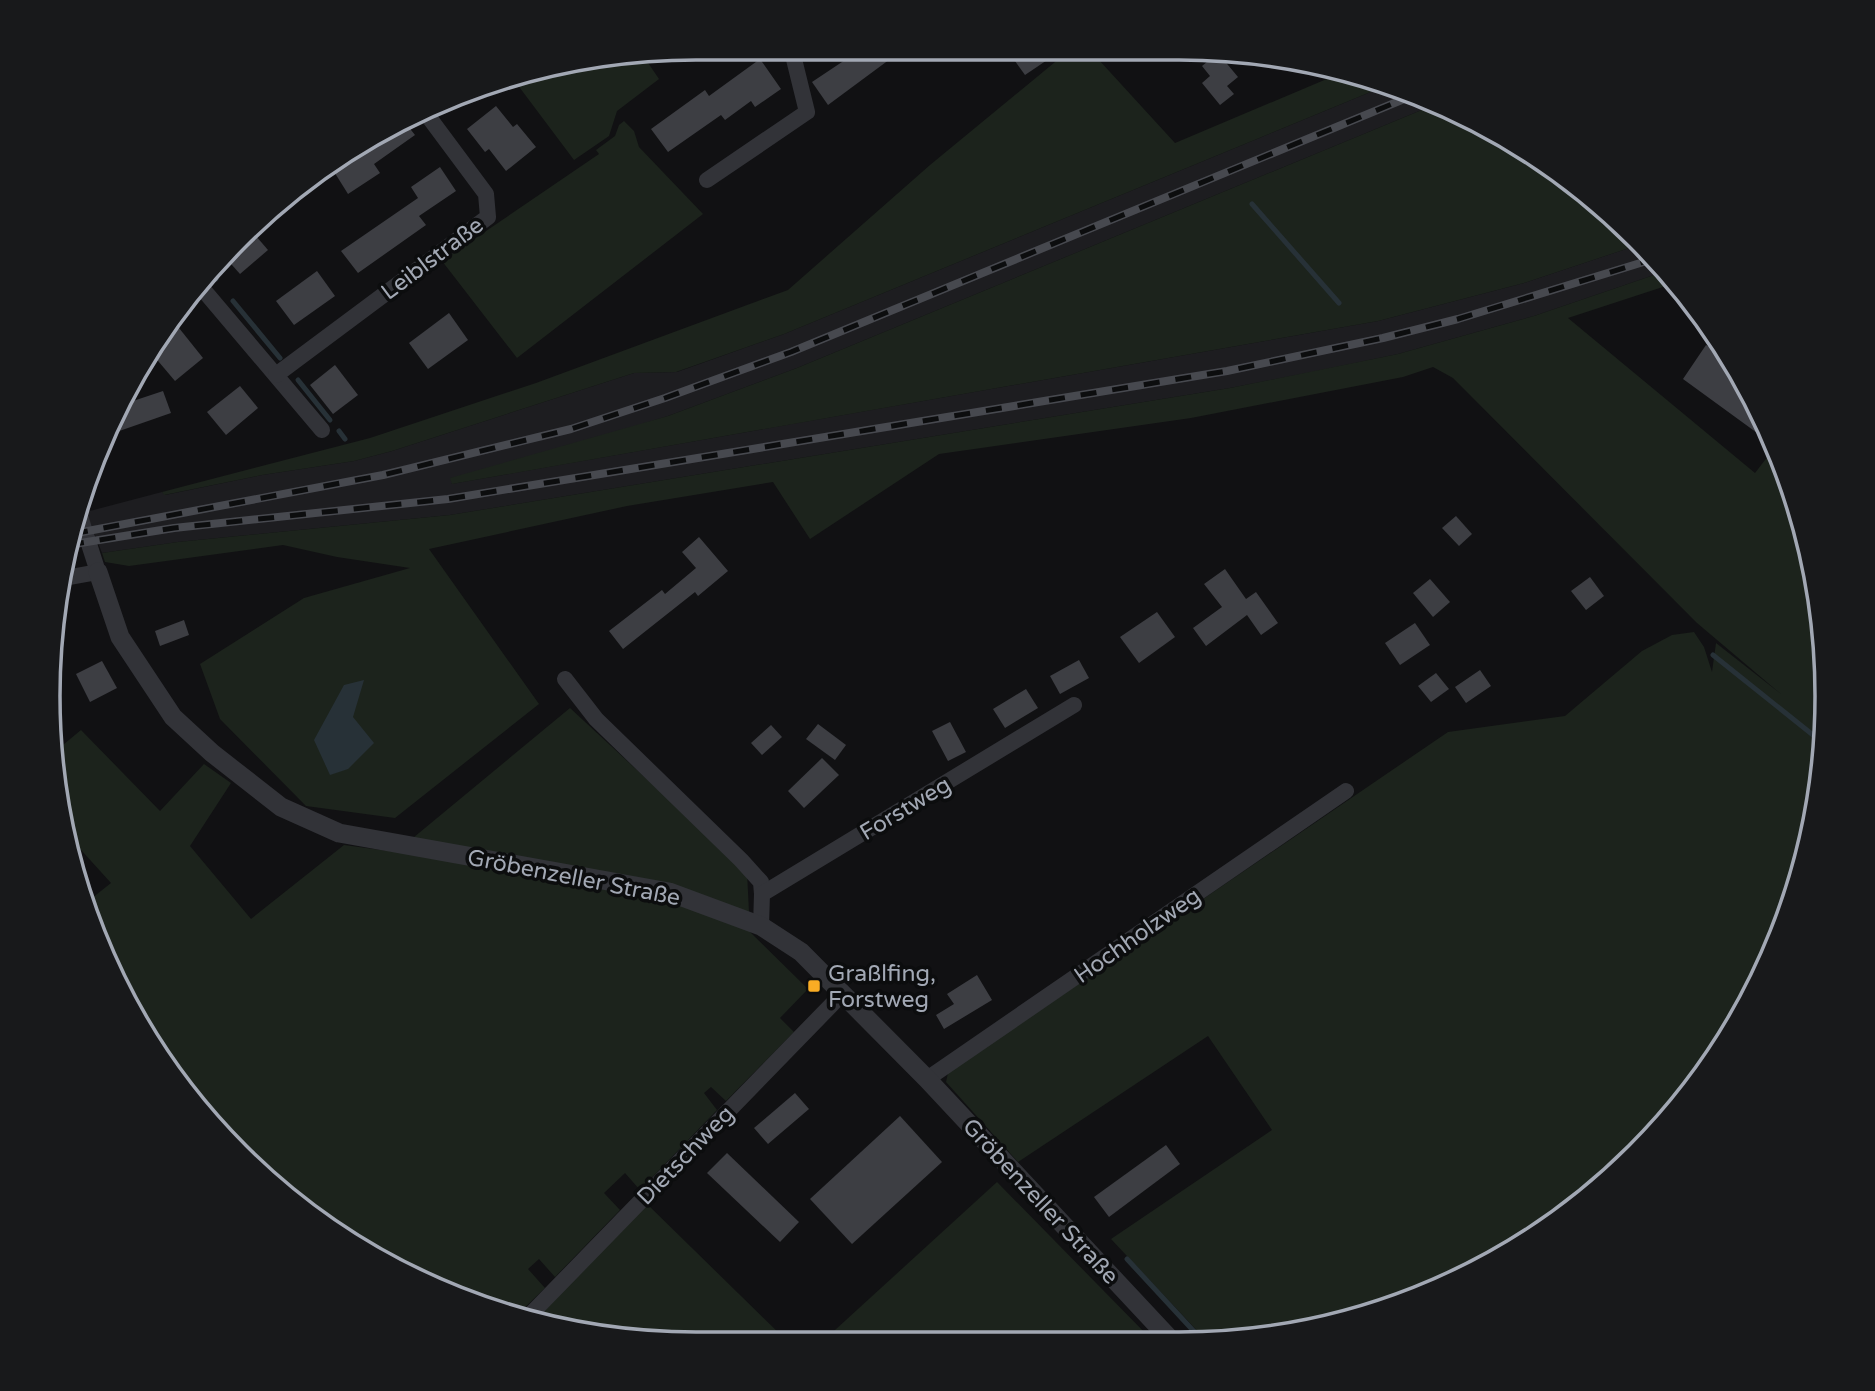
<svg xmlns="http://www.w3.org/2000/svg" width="1875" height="1391" font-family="'Varela Round',sans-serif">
  <rect width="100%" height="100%" fill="#111113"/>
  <polygon fill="#1d1d20" points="1385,86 1429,107 797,368 668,416 451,484 1378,321 1524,283 1635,246 1663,272 1534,316 1398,354 1312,372 1230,388 450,515 178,542 102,553 86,512 162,492 165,495 262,475 354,461 392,451 634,373 677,372 784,334"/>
  <g fill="#1c231c">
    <polygon points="1072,48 1088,48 1175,143 1348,70 1385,86 784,334 676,372 634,373 392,451 354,461 262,475 164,495 162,492 370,438 536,383 788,290 930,165"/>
    <polygon points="642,54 659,79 617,111 609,136 574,160 511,76 527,69"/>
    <polygon points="1429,107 1540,157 1635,246 1524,283 1378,321 452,484 450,478 668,416 797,368"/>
    <polygon points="624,121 634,131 639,147 703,214 517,358 442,261 599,154 596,150 615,136 619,125"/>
    <polygon points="1663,272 1675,283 1568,318 1755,473 1775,447 1806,528 1826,653 1822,781 1793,904 1741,1020 1667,1123 1574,1210 1427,1295 1265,1338 1205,1339 1111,1239 1272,1130 1208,1036 1018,1162 946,1082 948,1073 1448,732 1565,716 1642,651 1672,635 1694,632 1704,647 1712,672 1716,643 1781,694 1697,623 1453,378 1433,367 1403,377 1191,418 939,454 810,539 773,482 627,506 429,549 539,704 395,818 306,806 220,719 200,664 304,598 410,568 337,557 283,545 129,566 105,562 102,553 178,542 450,515 1230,388 1398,354 1534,316"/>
    <polygon points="570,708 747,872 750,932 808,989 780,1018 794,1032 726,1101 711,1087 704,1093 717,1110 640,1190 625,1173 604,1193 620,1210 555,1277 539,1259 528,1269 545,1288 517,1315 488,1309 372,1257 268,1183 181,1090 96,943 87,902 111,883 72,840 52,754 81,730 160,811 204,764 231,783 190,846 251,919 344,845 396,852"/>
    <polygon points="997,1182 1151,1339 823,1341"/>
    <polygon points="646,1203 787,1341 653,1342 534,1319"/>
  </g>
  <polygon fill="#273137" points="364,680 353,717 374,743 348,769 330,775 314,740 344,685"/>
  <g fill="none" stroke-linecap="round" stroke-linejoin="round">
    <g stroke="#273137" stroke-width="5">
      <polyline points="1252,204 1339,303"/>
      <polyline points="211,273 216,279"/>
      <polyline points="233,301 280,358"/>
      <polyline points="298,380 330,420"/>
      <polyline points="339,431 345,439"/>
      <polyline points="1713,655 1823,743"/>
      <polyline points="1127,1259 1201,1339"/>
    </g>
  </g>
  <g fill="#3d3e43">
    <polygon points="863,48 905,48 828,105 812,82"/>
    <polygon points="1019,48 1065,48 1025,75 1010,54"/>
    <polygon points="1218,53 1238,77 1227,86 1234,94 1220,105 1202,83 1210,76 1202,66"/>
    <polygon points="760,59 781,89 755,107 751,101 725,120 721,115 668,152 651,129 705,90 709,96"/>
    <polygon points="496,106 513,127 517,124 536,147 506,171 489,149 485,152 467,129"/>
    <polygon points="404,121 415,135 374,164 380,173 348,194 333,170 379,139 374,133"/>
    <polygon points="440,167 456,191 419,216 426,225 358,273 341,251 418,198 411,187"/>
    <polygon points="249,228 268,250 240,274 224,256 237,237"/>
    <polygon points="317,271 335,296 294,325 276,301"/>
    <polygon points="449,313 468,340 428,369 409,343"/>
    <polygon points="175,323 203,358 175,381 153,355"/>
    <polygon points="1717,339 1761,409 1775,446 1683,379 1706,345 1711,348"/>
    <polygon points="335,365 358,395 333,414 310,385"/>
    <polygon points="240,386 258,408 226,435 207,412"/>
    <polygon points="163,391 171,413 105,436 115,407"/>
    <polygon points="1456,516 1472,534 1459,546 1442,528"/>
    <polygon points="699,537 728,571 698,596 695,592 623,649 609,631 662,590 665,594 696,568 682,552"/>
    <polygon points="1225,569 1246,599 1256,592 1278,623 1261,635 1247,615 1206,646 1193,628 1222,607 1204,584"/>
    <polygon points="1590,577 1604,596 1586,610 1571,591"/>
    <polygon points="1430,579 1450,602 1433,617 1413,593"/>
    <polygon points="1157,612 1175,637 1139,663 1120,637"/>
    <polygon points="184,620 189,635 160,646 155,631"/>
    <polygon points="1415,623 1430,645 1400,665 1385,643"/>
    <polygon points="1079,660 1089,678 1060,694 1050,676"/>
    <polygon points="102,661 117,688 90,702 76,674"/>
    <polygon points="1480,670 1491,686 1466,703 1455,687"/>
    <polygon points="1436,673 1449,689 1431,702 1418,686"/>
    <polygon points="1026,689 1038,708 1005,728 993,709"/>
    <polygon points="950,722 966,752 948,761 932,731"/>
    <polygon points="818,724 846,745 835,760 806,739"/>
    <polygon points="771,725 782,737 762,755 751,743"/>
    <polygon points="822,758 839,775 804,808 788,791"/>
    <polygon points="977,975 992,1000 944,1029 936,1015 954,1004 947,994"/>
    <polygon points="795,1093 809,1109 768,1144 754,1128"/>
    <polygon points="900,1116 942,1162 852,1244 810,1199"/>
    <polygon points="1166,1145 1180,1164 1109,1217 1094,1197"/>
    <polygon points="727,1153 799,1222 780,1242 707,1173"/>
  </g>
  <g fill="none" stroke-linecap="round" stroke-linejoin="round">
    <g stroke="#323338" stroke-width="16">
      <polyline points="707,180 807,112 791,47"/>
      <polyline points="201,287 322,430"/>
      <polyline points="276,375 488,217 486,194 425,112"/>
      <polyline points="59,579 98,572 79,513"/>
      <polyline points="565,679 596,719 741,860 761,882 762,894"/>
      <polyline points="761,926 762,894 1074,705"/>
      <polyline points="927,1079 1346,791"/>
      <polyline points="528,1317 843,993"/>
    </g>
    <polyline stroke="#323338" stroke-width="19" points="98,572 120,637 173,717 212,753 281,807 339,833 669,892 761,926 801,952 927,1079 1170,1339"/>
    <defs>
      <g id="rail">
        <polyline points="72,534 383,475 571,429 665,398 791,352 1409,97"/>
        <polyline points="68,545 174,528 448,499 1227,371 1383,338 1458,319 1650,260"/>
      </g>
    </defs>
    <use href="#rail" stroke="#47494f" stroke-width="8"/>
    <use href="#rail" stroke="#0c0d0e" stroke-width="5" stroke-dasharray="16" stroke-linecap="butt"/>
  </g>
  <rect fill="#f9ac24" stroke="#0c0d0e" stroke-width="2.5" x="807" y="979" width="14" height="14" rx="3.5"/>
  <g text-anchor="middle" stroke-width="7" stroke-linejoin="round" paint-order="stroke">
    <g font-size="23" fill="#a2a8b4" stroke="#0c0d0e">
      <text transform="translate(432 258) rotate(-37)" y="8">Leiblstraße</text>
      <text transform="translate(905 808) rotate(-31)" y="8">Forstweg</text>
      <text transform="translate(574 877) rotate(11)" y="8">Gröbenzeller Straße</text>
      <text transform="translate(1137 935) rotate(-35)" y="8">Hochholzweg</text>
      <text transform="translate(685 1155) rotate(-46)" y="8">Dietschweg</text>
      <text transform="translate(1041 1201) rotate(47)" y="8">Gröbenzeller Straße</text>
    </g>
    <g font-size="23" fill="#a2a8b4" stroke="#0c0d0e" text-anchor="start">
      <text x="828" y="981">Graßlfing,<tspan x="828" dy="26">Forstweg</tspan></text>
    </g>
  </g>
  <path d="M0 0H1875V1391H0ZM696 60H1179A636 636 0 0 1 1815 696V696A636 636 0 0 1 1179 1332H696A636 636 0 0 1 60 696V696A636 636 0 0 1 696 60Z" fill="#18191b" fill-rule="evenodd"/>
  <path fill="none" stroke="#a2a8b4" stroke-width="3.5" d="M696 60H1179A636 636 0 0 1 1815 696V696A636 636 0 0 1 1179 1332H696A636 636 0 0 1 60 696V696A636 636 0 0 1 696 60Z"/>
</svg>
